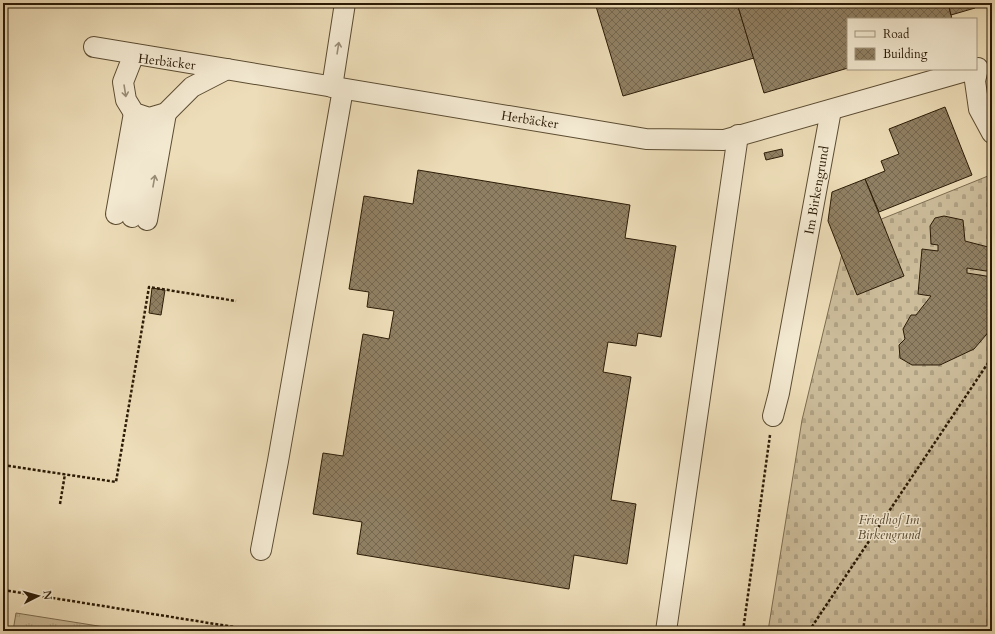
<svg xmlns="http://www.w3.org/2000/svg" width="995" height="634" font-family="Cardo,serif">
  <defs>
    <pattern id="grass-tufts" width="24" height="20" patternUnits="userSpaceOnUse"><rect width="24" height="20" fill="#ccbc9a"/><path d="M3 7l-1-3M5 7V3M7 7l1-3M15 17l-1-3M17 17v-4M19 17l1-3" fill="none" stroke="#afa183"/></pattern>
    <pattern id="cemetery-stones" width="16" height="16" patternUnits="userSpaceOnUse"><rect width="16" height="16" fill="#ccbc9a"/><path d="M2 7V4a2 2 0 0 1 4 0v3zM10 15v-3a2 2 0 0 1 4 0v3z" fill="#afa183"/></pattern>
    <pattern id="building-cross-hatch" width="8" height="8" patternUnits="userSpaceOnUse"><rect width="8" height="8" fill="#908063"/><path d="M0 0l8 8M0 8l8-8" fill="none" stroke="#766850"/></pattern>
  </defs>
  <rect width="100%" height="100%" fill="#edddb8"/>
  <filter id="stains"><feTurbulence type="fractalNoise" baseFrequency=".005" numOctaves="4"/><feColorMatrix values="0 0 0 0 .2 0 0 0 0 .09 0 0 0 0 .02 0 0 0 .5 -.17"/></filter>
  <radialGradient id="worn" r=".72"><stop offset=".6" stop-color="#630" stop-opacity="0"/><stop offset="1" stop-color="#630" stop-opacity=".3"/></radialGradient>
  <polygon fill="url(#grass-tufts)" stroke="#7c6c50" points="16,613 130,631 13,631"/>
  <polygon fill="url(#cemetery-stones)" stroke="#7c6c50" points="988,176 992,184 992,631 768,631 802,420 847,233"/>
  <g fill="url(#building-cross-hatch)" stroke="#2b1b06">
    <polygon points="595,3 737,3 754,58 623,96"/>
    <polygon points="737,3 948,3 952,19 848,19 848,68 764,93"/>
    <polygon points="948,3 973,3 975,8 951,15"/>
    <polygon points="945,107 972,175 879,212 865,179 885,171 881,161 899,154 889,129"/>
    <polygon points="782,149 783,156 766,160 764,153"/>
    <polygon points="418,170 630,205 625,238 676,246 661,337 638,333 636,346 608,342 603,372 631,377 611,500 636,504 627,564 574,555 569,589 357,554 362,522 313,514 323,453 343,456 363,334 389,339 394,311 367,307 369,292 349,289 364,196 413,204"/>
    <polygon points="865,179 904,276 857,295 828,221 832,192"/>
    <polygon points="944,216 963,220 965,241 992,248 992,270 986,271 967,268 967,273 992,277 992,328 974,349 940,365 912,365 900,358 899,345 905,339 903,329 911,315 916,315 931,296 918,294 922,249 938,251 938,245 931,244 930,226 935,218"/>
    <polygon points="152,288 165,290 161,315 149,313"/>
  </g>
  <g fill="none" stroke-linecap="round" stroke-linejoin="round">
    <defs>
      <g id="minor">
        <polyline points="94,47 646,139 724,140 973,69"/>
        <polyline points="134,54 123,82 126,100 134,113 149,118 166,113 192,87 227,69"/>
        <polyline points="978,68 975,81 979,109 992,133"/>
        <polyline points="332,87 345,3"/>
        <polyline points="116,214 134,113"/>
        <polyline points="132,217 149,118"/>
        <polyline points="147,220 166,113"/>
        <polyline points="773,416 779,393 831,110"/>
        <polyline points="261,550 278,461 343,89"/>
        <polyline points="666,631 738,135"/>
      </g>
    </defs>
    <use href="#minor" stroke="#5c4c32" stroke-width="22"/>
    <g stroke="#2b1b06" stroke-width="2.5" stroke-dasharray="3 2" stroke-linecap="butt">
      <polyline points="3,465 116,482 149,287 236,301"/>
      <polyline points="60,504 65,474"/>
      <polyline points="3,590 259,631"/>
      <polyline points="3,595 4,591"/>
      <polyline points="743,631 770,435"/>
      <polyline points="809,631 992,357"/>
    </g>
    <use href="#minor" stroke="#f3e9d1" stroke-width="20"/>
  </g>
  <defs><path id="oneway-shaft" d="M-6 0H5M1.5-3L5.5 0L1.5 3" fill="none" stroke-width="1.6" stroke-linecap="round" stroke-linejoin="round"/></defs>
  <g stroke="#998c76">
    <use href="#oneway-shaft" transform="translate(338 48) rotate(-81)"/>
    <use href="#oneway-shaft" transform="translate(125 91) rotate(81)"/>
    <use href="#oneway-shaft" transform="translate(154 181) rotate(-80)"/>
  </g>
  <g text-anchor="middle" stroke-width="3" stroke-linejoin="round" paint-order="stroke">
    <g font-size="13" fill="#2b1b06" stroke="#f3e9d1">
      <text transform="translate(167 61) rotate(7)" y="5">Herbäcker</text>
      <text transform="translate(530 119) rotate(9)" y="5">Herbäcker</text>
      <text transform="translate(816 190) rotate(-80)" y="5">Im Birkengrund</text>
    </g>
    <g font-size="13" font-style="italic" fill="#5b4b32" stroke="#f3e9d1">
      <text x="889" y="524">Friedhof Im<tspan x="889" dy="15">Birkengrund</tspan></text>
    </g>
  </g>
  <rect width="995" height="634" fill="none" stroke="#edddb8" stroke-width="16"/>
  <rect x="4" y="4" width="987" height="626" fill="none" stroke="#2b1b06" stroke-width="2"/>
  <rect x="8" y="8" width="979" height="618" fill="none" stroke="#2b1b06"/>
  <rect x="847" y="18" width="130" height="52" fill="#f3e9d1" stroke="#a39780"/>
  <rect x="855" y="31" width="20" height="6" fill="#f3e9d1" stroke="#a39780"/>
  <text x="883" y="38" font-size="12" fill="#2b1b06">Road</text>
  <rect x="855" y="48" width="20" height="12" fill="url(#building-cross-hatch)" stroke="#a39780"/>
  <text x="883" y="58" font-size="12" fill="#2b1b06">Building</text>
  <g transform="translate(38 596) rotate(84)" stroke="#f3e9d1" stroke-width="3" paint-order="stroke">
  <path d="M0-3L7 15L0 10L-7 15Z" fill="#2b1b06"/>
  <text y="-6" font-size="11" font-weight="bold" text-anchor="middle" fill="#2b1b06">N</text>
  </g>
  <rect width="100%" height="100%" filter="url(#stains)"/>
  <rect width="100%" height="100%" fill="url(#worn)"/>
</svg>
